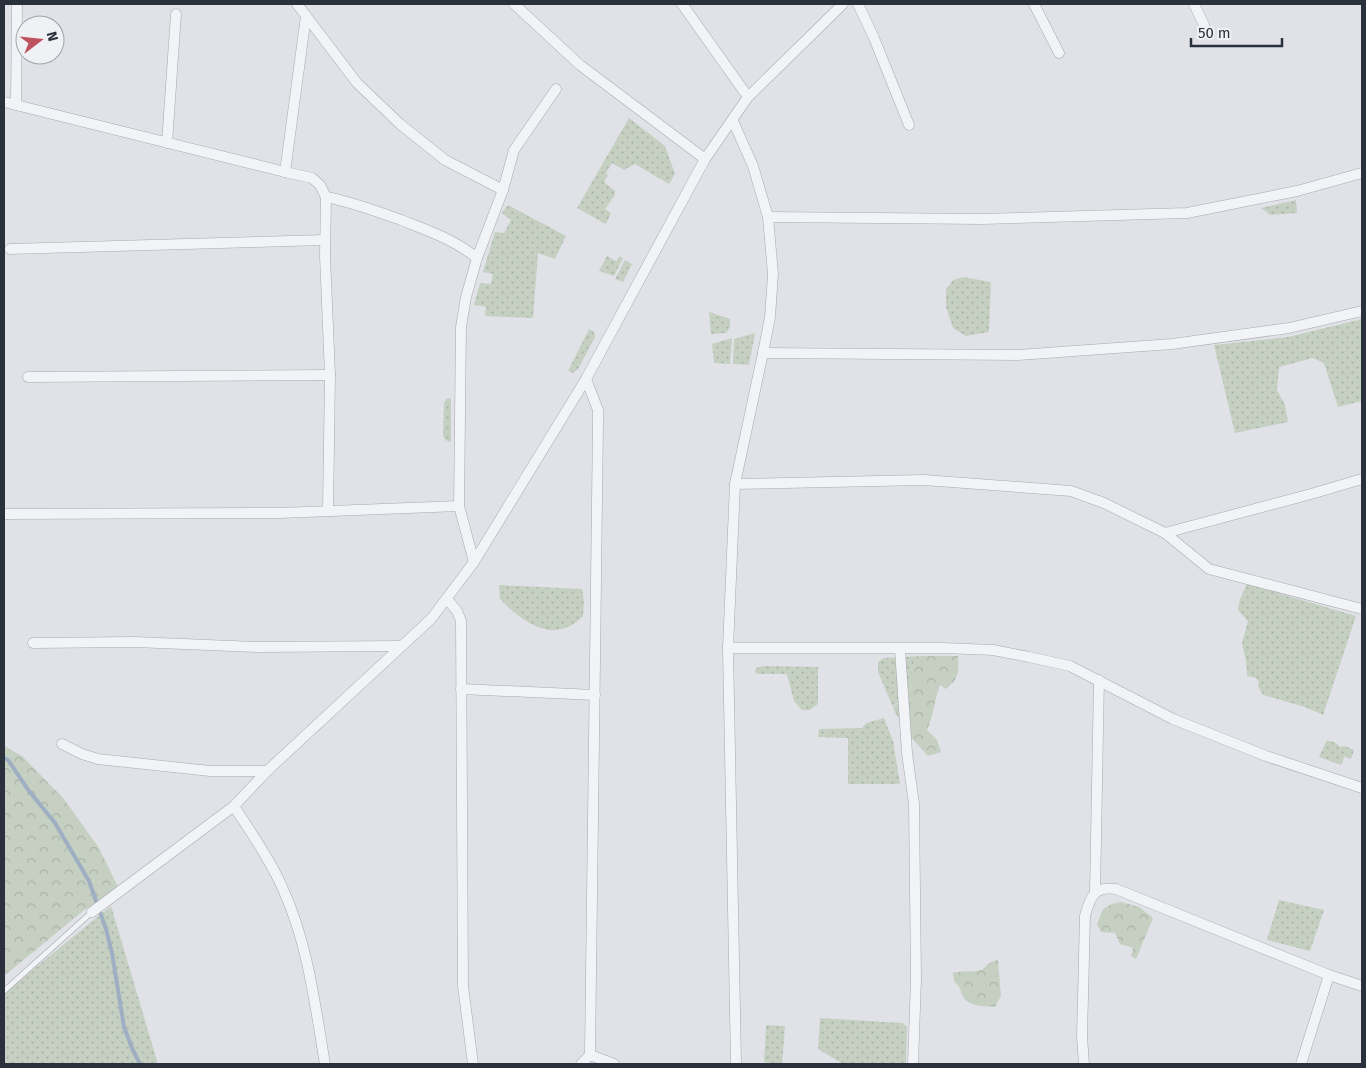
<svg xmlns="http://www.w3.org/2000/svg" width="1366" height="1068" font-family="'Fira Sans',sans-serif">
  <defs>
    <pattern id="grass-dots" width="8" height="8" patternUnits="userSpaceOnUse" patternTransform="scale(1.25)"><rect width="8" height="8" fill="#c5d0c2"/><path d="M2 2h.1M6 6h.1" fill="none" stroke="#a9b3a8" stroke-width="1.8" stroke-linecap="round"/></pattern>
    <pattern id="forest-crowns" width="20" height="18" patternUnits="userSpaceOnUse" patternTransform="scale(1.25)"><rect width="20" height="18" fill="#c5d0c2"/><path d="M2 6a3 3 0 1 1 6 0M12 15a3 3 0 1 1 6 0" fill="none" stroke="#a9b3a8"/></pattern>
  </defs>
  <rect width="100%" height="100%" fill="#e0e2e7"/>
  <g fill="url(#grass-dots)">
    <polygon points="629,118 665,146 675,174 669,184 635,164 624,170 612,163 606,173 608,175 604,182 615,191 615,195 605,209 611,213 606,224 577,208"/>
    <polygon points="1296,200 1297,213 1270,215 1261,208"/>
    <polygon points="508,205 566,236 555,259 538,253 533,318 485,316 486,307 474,305 480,283 491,284 493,274 483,272 495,232 504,233 511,220 502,213"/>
    <polygon points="607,256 616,261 620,256 623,258 614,276 599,271"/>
    <polygon points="625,260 632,264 623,282 615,279"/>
    <polygon points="963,277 991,282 989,332 966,336 953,328 946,307 946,290 953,280"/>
    <polygon points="709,312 730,319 730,327 726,333 711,334"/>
    <polygon points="1362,319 1362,401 1338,407 1324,363 1313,358 1279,367 1277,390 1285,405 1288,422 1235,433 1214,345 1288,337"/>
    <polygon points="589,329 595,333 595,337 578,369 573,373 568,371"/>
    <polygon points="755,333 749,365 733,364 734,339"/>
    <polygon points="732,338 730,364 714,363 712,344"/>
    <polygon points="451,398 451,442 445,440 443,435 444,403 446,399"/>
    <polygon points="1247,584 1356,616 1323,715 1305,707 1263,695 1258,686 1259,682 1256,678 1247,676 1246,661 1242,643 1248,621 1238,610 1240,599"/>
    <path d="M499,585L582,589L584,600L583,616C555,646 522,622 500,599Z"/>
    <path d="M920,656L911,666C915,689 909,692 893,707L878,672V662L884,658Z"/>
    <polygon points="763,666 818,667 818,704 810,710 802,710 794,701 787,674 758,674 755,672 756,668"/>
    <polygon points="884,718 893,741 900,784 848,784 848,738 818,737 819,729 862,728 866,723"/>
    <polygon points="1327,740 1336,743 1340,747 1345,746 1354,750 1351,759 1345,756 1341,765 1319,757"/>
    <polygon points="1279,900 1324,910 1310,951 1267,940"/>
    <polygon points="111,906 158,1064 4,1064 4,993"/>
    <polygon points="820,1018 902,1023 907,1027 906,1064 843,1064 818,1049"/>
    <polygon points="766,1025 785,1026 782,1064 764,1062"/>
  </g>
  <g fill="url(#forest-crowns)">
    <path d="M920,656H958C959,672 959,679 946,689L940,685C934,700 934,715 927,730L937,740L941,752L928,756L906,732L893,708C909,692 915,689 911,666Z"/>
    <polygon points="4,746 22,756 64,799 99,848 118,887 83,911 4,976"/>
    <polygon points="1121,902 1139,907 1153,918 1136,959 1131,956 1133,948 1120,944 1115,933 1101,932 1097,924 1103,909 1112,904"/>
    <path d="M998,960L1001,996L995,1007C983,1006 968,1007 962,995C960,988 959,986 954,981L953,973C963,970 971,973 981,970C988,967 985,963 998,960Z"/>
  </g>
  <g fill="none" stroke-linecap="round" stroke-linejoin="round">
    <polyline stroke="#9fafc3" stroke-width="4" points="4,758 8,760 29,791 55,823 89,881 106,929 112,953 124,1027 132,1048 140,1064"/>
    <defs>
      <polyline id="service" points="4,991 92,912"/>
      <g id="minor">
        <polyline points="297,4 357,83 400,124 445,160 503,190"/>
        <polyline points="514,4 580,65 705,159"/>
        <polyline points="682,4 748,97"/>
        <polyline points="858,4 874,38 909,125"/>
        <polyline points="1034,4 1059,53"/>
        <polyline points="1194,4 1204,25"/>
        <polyline points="306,16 285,172 312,178 320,185 326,197 325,256 330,375 328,511"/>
        <polyline points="4,102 285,172"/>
        <polyline points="16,105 17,4"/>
        <polyline points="733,121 753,166 768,217 773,274 770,317 763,353 735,484 728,648 736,1064"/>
        <polyline points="167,143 176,14"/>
        <path d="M326,197C352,202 376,211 401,220C429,231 453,239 477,258"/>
        <polyline points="768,217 982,219 1187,213 1297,191 1362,173"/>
        <polyline points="10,249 325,240"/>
        <polyline points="763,353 1018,355 1172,344 1289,328 1362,311"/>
        <polyline points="28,377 330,375"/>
        <polyline points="586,379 598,410 598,423 590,1055 614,1064"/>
        <polyline points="735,484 924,480 1071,491 1104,503 1165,533 1209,569 1362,609"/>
        <polyline points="4,514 280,513 459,506"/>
        <polyline points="1165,533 1311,494 1362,479"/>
        <polyline points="474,562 459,506 461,327 466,297 477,258 503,190 514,150 556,89"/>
        <polyline points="447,599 457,611 461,621 463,986 473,1064"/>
        <polyline points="33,643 135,642 258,647 401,646"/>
        <polyline points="728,648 943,648 993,650 1029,657 1070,666 1173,719 1266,756 1362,788"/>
        <polyline points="900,649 907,753 914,804 916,979 913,1064"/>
        <polyline points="461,689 595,695"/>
        <polyline points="62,744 82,754 98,759 210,771 267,771"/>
        <path d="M234,806C251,833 270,859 283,889C308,944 315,1005 325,1064"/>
        <polyline points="1095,892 1099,680"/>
        <polyline points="92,912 234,806 267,771 431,619 474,562 586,379 705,159 748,97 843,4"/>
        <polyline points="581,1064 590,1055"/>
        <path d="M1084,1064L1082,1037L1085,916C1090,897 1094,886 1116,889L1329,975L1362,986"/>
        <polyline points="1301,1064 1329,975"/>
      </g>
    </defs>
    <use href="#service" stroke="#a6a9b0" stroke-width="6"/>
    <use href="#minor" stroke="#a6a9b0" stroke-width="11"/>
    <use href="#service" stroke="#f2f3f6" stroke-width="5"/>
    <use href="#minor" stroke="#f2f3f6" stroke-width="10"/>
  </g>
  <rect width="1366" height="1068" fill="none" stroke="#2a303c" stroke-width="10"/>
  <g transform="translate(40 40) rotate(74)"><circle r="24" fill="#eff1f5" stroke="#a0a4ab"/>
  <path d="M0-4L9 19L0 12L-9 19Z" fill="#bd535e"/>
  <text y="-8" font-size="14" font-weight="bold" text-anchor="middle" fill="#2a303c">N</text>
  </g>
  <path d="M1191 38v8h91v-8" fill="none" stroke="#2a303c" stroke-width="2.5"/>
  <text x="1198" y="38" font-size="15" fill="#2a303c" stroke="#eff1f5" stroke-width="4" paint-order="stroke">50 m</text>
</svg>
